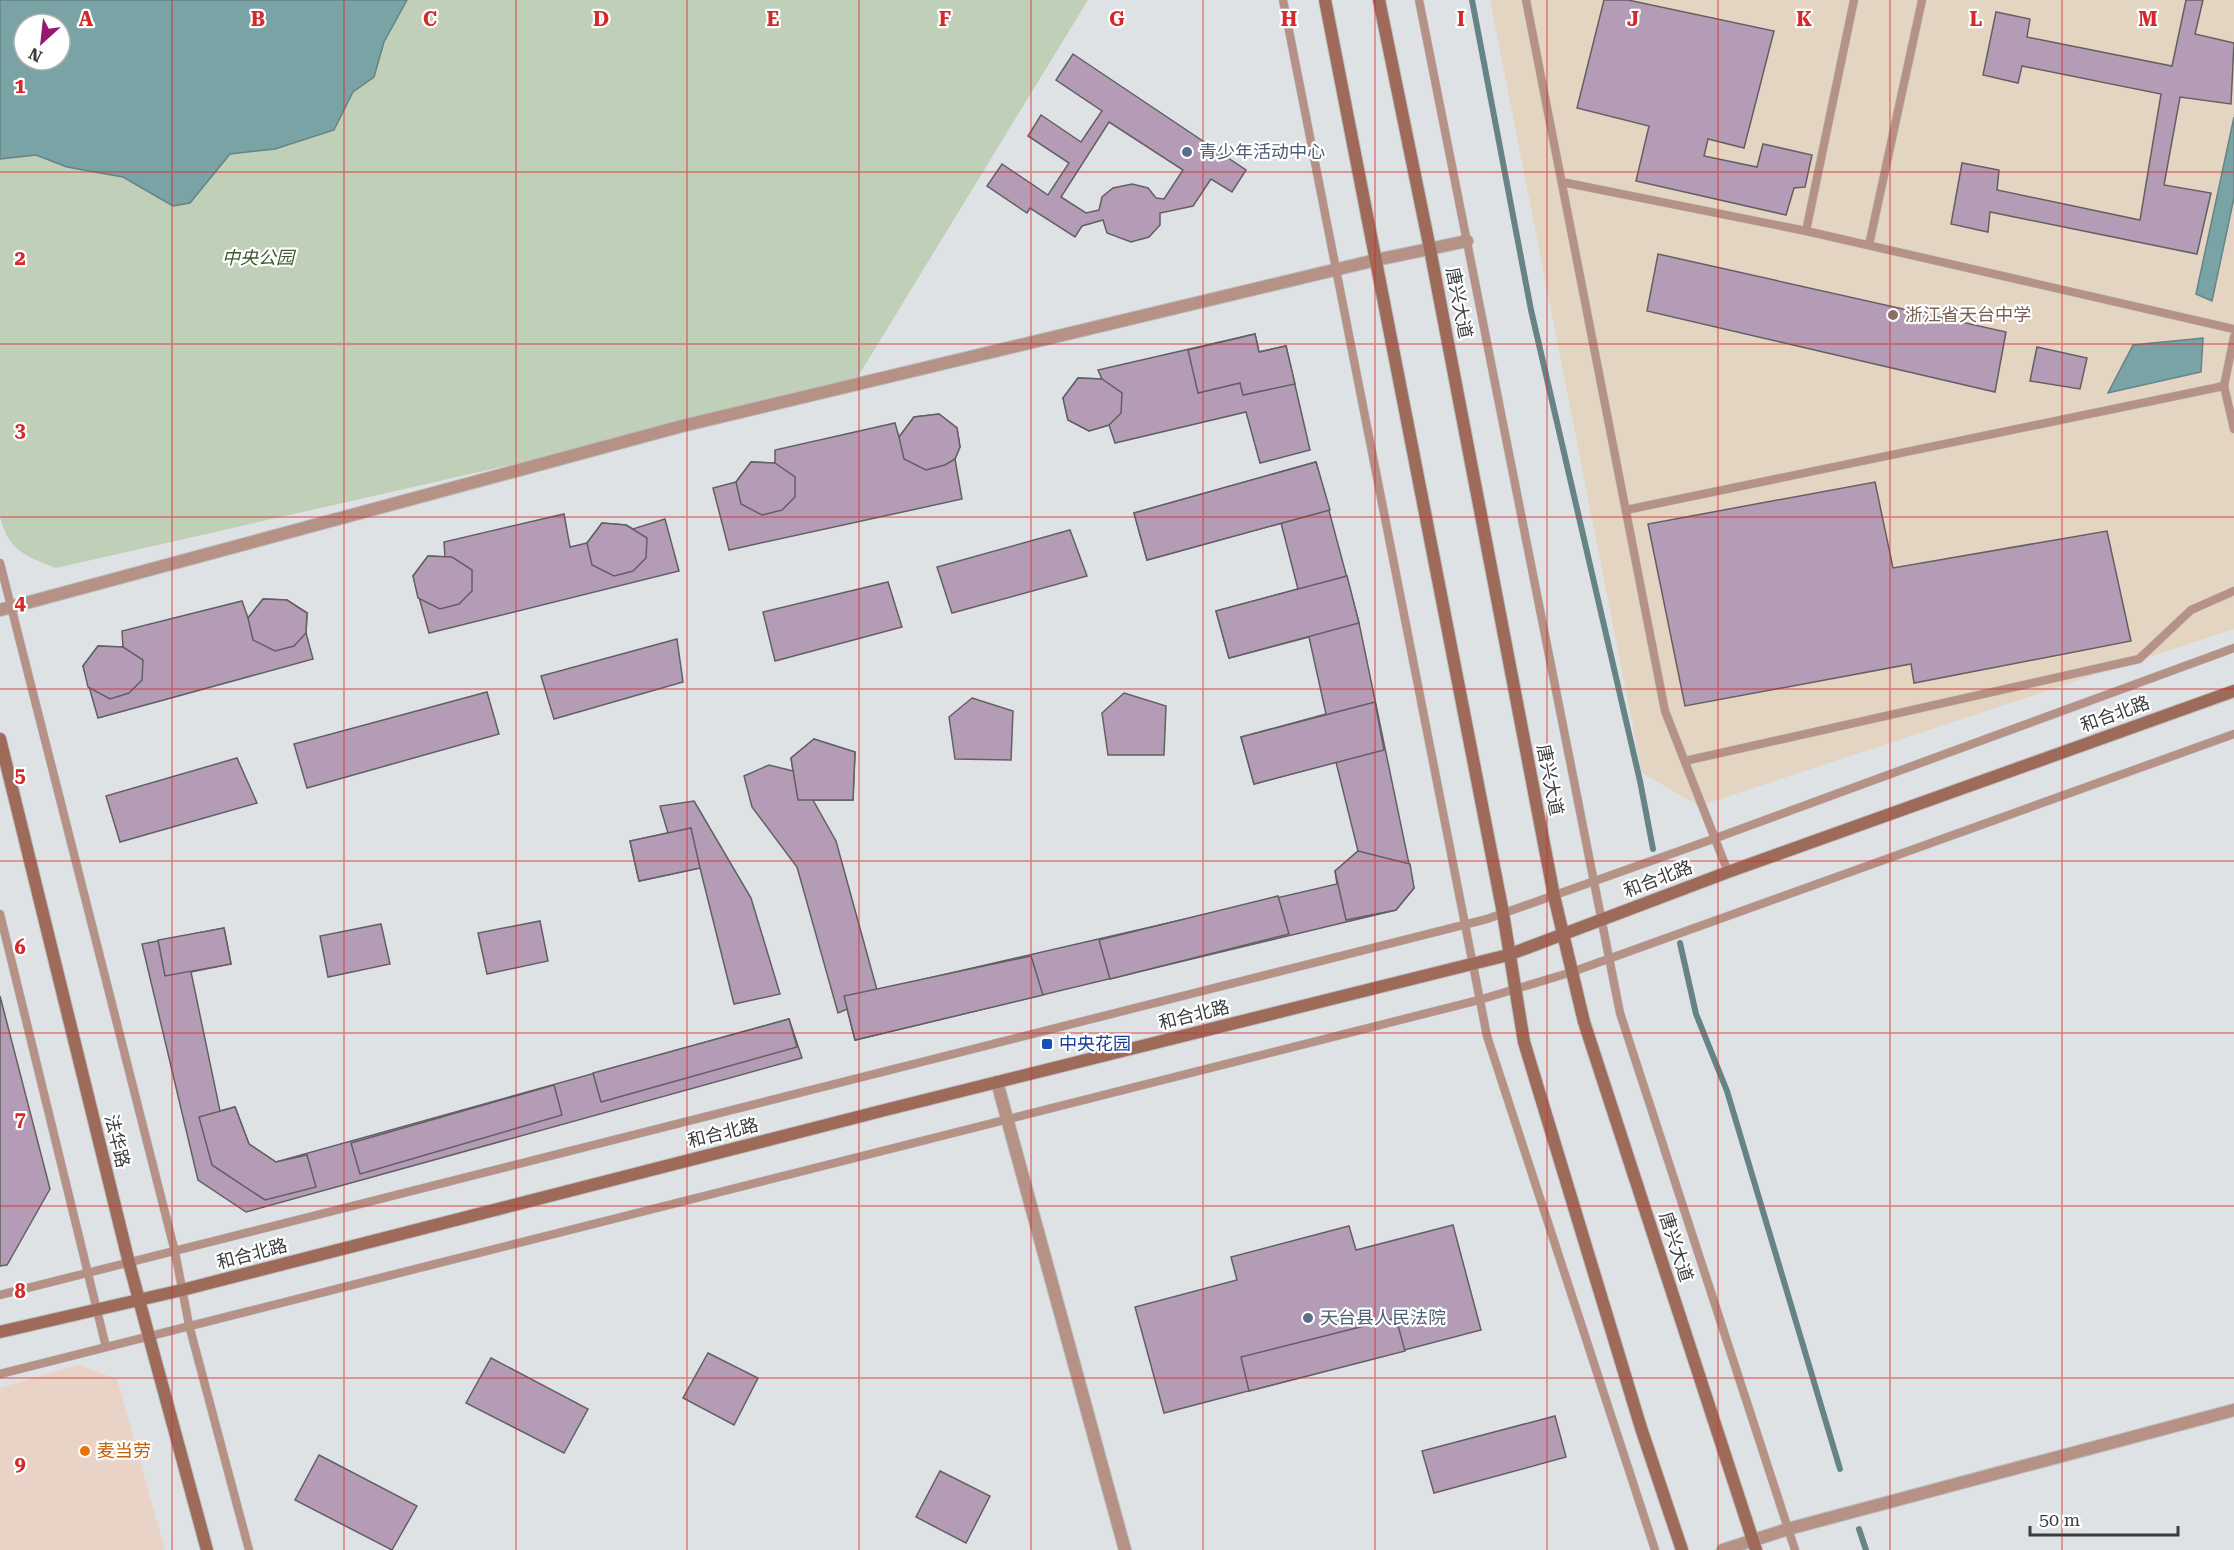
<svg xmlns="http://www.w3.org/2000/svg" width="2234" height="1550" font-family="'Roboto Serif','Noto Sans SC',serif">
  <rect width="100%" height="100%" fill="#dfe2e4"/>
  <polygon fill="#e8d3c6" points="78,1365 117,1379 165,1550 0,1550 0,1388"/>
  <polygon fill="#e4d5c3" points="1490,0 2234,0 2234,629 1699,806 1642,773"/>
  <path fill="#c0cfb8" fill-rule="evenodd" d="M0,0H1088L854,383L682,426L56,568C25,556 9,551 0,517ZM24,24H60V60H24Z"/>
  <g fill="#79a3a5" stroke="#668486" stroke-width="1.5" fill-rule="evenodd">
    <path d="M0,0H407L384,42L374,77L353,92L334,130L275,149L230,154L190,203L173,206L123,177L67,167L36,155L0,159ZM24,24H60V60H24Z"/>
    <polygon points="2234,117 2234,198 2212,301 2196,294"/>
    <polygon points="2203,338 2201,372 2108,393 2133,345"/>
  </g>
  <g fill="none" stroke-linecap="round" stroke-linejoin="round">
    <g stroke="#668486" stroke-width="6">
      <polyline points="1472,0 1531,310 1640,781 1653,849"/>
      <polyline points="1680,943 1696,1014 1727,1091 1840,1469"/>
      <polyline points="1859,1529 1866,1550"/>
    </g>
  </g>
  <g fill="#b59cb6" stroke="#626062" stroke-width="1.5" fill-rule="evenodd">
    <polygon points="1604,0 1628,0 1774,31 1744,148 1708,139 1704,156 1757,167 1763,144 1812,155 1805,187 1794,188 1786,215 1636,181 1649,126 1577,108"/>
    <polygon points="2186,0 2203,0 2195,34 2234,43 2231,104 2180,97 2164,185 2211,193 2197,254 1990,212 1988,232 1951,224 1962,163 1999,170 1997,190 2140,220 2161,94 2022,66 2018,83 1983,75 1996,12 2030,19 2027,37 2172,66"/>
    <path d="M1073,54L1246,170L1232,192L1211,179L1193,206L1160,213V225L1149,237L1131,242L1107,233L1103,220L1082,226L1075,237L1030,208L1027,213L987,186L1002,164L1048,195L1069,163L1028,136L1041,115L1081,142L1102,111L1056,80ZM1109,122L1183,170L1164,199L1156,198L1148,188L1132,184L1113,188L1102,197L1099,210L1086,213L1061,197Z"/>
    <polygon points="1658,254 2006,332 1995,392 1647,311"/>
    <polygon points="1255,334 1259,352 1286,346 1310,450 1260,463 1246,412 1115,443 1109,425 1089,431 1068,420 1063,398 1078,378 1102,379 1098,370"/>
    <polygon points="1255,334 1259,352 1286,346 1295,384 1243,395 1240,383 1198,393 1188,350"/>
    <polygon points="2037,347 2087,358 2080,389 2030,381"/>
    <polygon points="1078,378 1102,379 1122,393 1121,413 1109,425 1089,431 1068,420 1063,398"/>
    <polygon points="939,414 957,428 960,447 955,459 962,499 729,550 713,488 736,482 751,462 775,463 775,450 895,423 899,437 914,417"/>
    <polygon points="939,414 957,428 960,447 955,459 945,465 926,470 904,459 899,437 914,417"/>
    <polygon points="751,462 775,463 795,477 795,497 782,510 762,515 741,504 736,482"/>
    <polygon points="1316,462 1359,623 1414,888 1396,910 855,1040 847,1009 838,1013 797,867 752,807 744,776 769,765 793,771 791,758 814,739 855,752 853,800 813,800 836,841 877,990 1337,884 1335,871 1358,851 1336,762 1254,784 1241,737 1326,714 1309,637 1229,658 1216,611 1298,589 1281,523 1147,560 1134,513"/>
    <polygon points="1316,462 1330,510 1147,560 1134,513"/>
    <polygon points="1875,482 1893,568 2107,531 2131,641 1914,683 1911,664 1685,706 1648,524"/>
    <polygon points="564,514 570,547 587,543 602,523 626,525 633,529 665,519 679,571 429,633 413,576 428,556 445,557 444,542"/>
    <polygon points="602,523 626,525 647,538 646,558 633,571 614,576 592,565 587,543"/>
    <polygon points="1070,530 1087,576 952,613 937,567"/>
    <polygon points="428,556 452,557 472,570 472,591 459,604 440,609 418,598 413,576"/>
    <polygon points="1347,576 1359,623 1229,658 1216,611"/>
    <polygon points="888,582 902,627 775,661 763,612"/>
    <polygon points="263,599 287,600 307,613 306,633 313,659 98,718 83,666 98,646 123,647 122,631 242,601 248,618"/>
    <polygon points="263,599 287,600 307,613 306,633 294,646 275,651 253,640 248,618"/>
    <polygon points="677,639 683,682 554,719 541,676"/>
    <polygon points="98,646 123,647 143,660 142,680 129,693 110,699 88,687 83,666"/>
    <polygon points="487,692 499,734 307,788 294,744"/>
    <polygon points="1124,693 1166,706 1164,755 1108,755 1102,713"/>
    <polygon points="972,698 1013,711 1011,760 955,759 949,717"/>
    <polygon points="1375,702 1384,750 1254,784 1241,737"/>
    <polygon points="814,739 855,752 853,800 798,800 791,758"/>
    <polygon points="237,758 257,803 120,842 106,796"/>
    <polygon points="694,801 751,898 780,994 734,1004 700,868 639,881 630,841 668,833 660,806"/>
    <polygon points="691,828 700,868 639,881 630,841"/>
    <polygon points="1358,851 1410,864 1414,888 1396,910 1346,920 1335,871"/>
    <polygon points="1278,896 1289,934 1110,979 1099,940"/>
    <polygon points="540,921 548,961 487,974 478,933"/>
    <polygon points="381,924 390,964 328,977 320,936"/>
    <polygon points="224,928 231,964 191,972 220,1111 235,1107 249,1144 276,1162 789,1019 802,1058 246,1212 198,1180 142,944"/>
    <polygon points="224,928 231,964 165,976 158,940"/>
    <polygon points="1031,956 1043,995 855,1040 844,996"/>
    <polygon points="0,996 50,1189 7,1265 0,1266"/>
    <polygon points="789,1019 797,1047 601,1102 593,1073"/>
    <polygon points="554,1085 562,1115 360,1174 351,1143"/>
    <polygon points="235,1107 249,1144 276,1162 307,1155 316,1187 265,1200 212,1165 199,1117"/>
    <polygon points="1453,1225 1481,1330 1164,1413 1135,1307 1237,1280 1231,1257 1349,1226 1356,1250"/>
    <polygon points="1396,1318 1405,1351 1249,1391 1241,1357"/>
    <polygon points="708,1353 758,1378 734,1425 683,1398"/>
    <polygon points="491,1358 588,1409 564,1453 466,1403"/>
    <polygon points="1555,1416 1566,1457 1434,1493 1422,1451"/>
    <polygon points="319,1455 417,1506 392,1550 295,1500"/>
    <polygon points="940,1471 990,1496 966,1543 916,1517"/>
  </g>
  <g fill="none" stroke-linecap="round" stroke-linejoin="round">
    <defs>
      <g id="service">
        <polyline points="1283,0 1487,1036 1655,1550"/>
        <polyline points="1419,0 1620,1013 1795,1550"/>
        <polyline points="1526,0 1665,711 1728,872"/>
        <polyline points="1562,182 1806,231 2234,329"/>
        <polyline points="1806,231 1854,0"/>
        <polyline points="1869,245 1922,0"/>
        <polyline points="2234,337 2224,386 2234,429"/>
        <polyline points="1626,510 2224,386"/>
        <polyline points="0,563 175,1252 189,1325 249,1550"/>
        <polyline points="1685,761 2139,659 2191,610 2234,591"/>
        <polyline points="0,914 106,1347"/>
        <polyline points="0,1295 1487,919 1716,838 2234,648"/>
        <polyline points="0,1374 1479,1000 1572,972 2234,734"/>
      </g>
      <g id="minor">
        <polyline points="997,1082 1125,1550"/>
        <polyline points="1723,1550 1788,1529 2234,1410"/>
      </g>
      <polyline id="tertiary" points="0,610 682,426 1376,260 1467,241"/>
      <g id="secondary">
        <polyline points="1325,0 1503,913 1524,1042 1641,1428 1682,1550"/>
        <polyline points="1379,0 1430,249 1554,896 1584,1022 1756,1550"/>
        <polyline points="0,739 129,1263 207,1550"/>
        <polyline points="0,1332 182,1290 885,1110 1508,955 1728,872 2234,691"/>
      </g>
    </defs>
    <use href="#service" stroke="#bbbdbf" stroke-width="9"/>
    <use href="#minor" stroke="#bbbdbf" stroke-width="14"/>
    <use href="#tertiary" stroke="#bbbdbf" stroke-width="14"/>
    <use href="#secondary" stroke="#bbbdbf" stroke-width="14"/>
    <use href="#service" stroke="#b69186" stroke-width="8"/>
    <use href="#minor" stroke="#b69186" stroke-width="12"/>
    <use href="#tertiary" stroke="#b69186" stroke-width="12"/>
    <use href="#secondary" stroke="#9e6a5a" stroke-width="12"/>
  </g>
  <path fill="none" stroke="#d62828" stroke-width="1.5" stroke-opacity="0.55" d="M172,0V1550M344,0V1550M516,0V1550M687,0V1550M859,0V1550M1031,0V1550M1203,0V1550M1375,0V1550M1547,0V1550M1718,0V1550M1890,0V1550M2062,0V1550M0,172H2234M0,344H2234M0,517H2234M0,689H2234M0,861H2234M0,1033H2234M0,1206H2234M0,1378H2234"/>
  <g fill="#5c6f8a" stroke="#fff" stroke-width="2">
    <circle cx="1187" cy="152" r="6"/>
    <circle cx="1308" cy="1318" r="6"/>
  </g>
  <circle fill="#8d6e63" stroke="#fff" stroke-width="2" cx="1893" cy="315" r="6"/>
  <rect fill="#1a4fb4" stroke="#fff" stroke-width="2" x="1041" y="1038" width="12" height="12" rx="3"/>
  <circle fill="#e8710a" stroke="#fff" stroke-width="2" cx="85" cy="1451" r="6"/>
  <g text-anchor="middle" stroke-width="4.5" stroke-linejoin="round" paint-order="stroke">
    <g font-size="18" fill="#4e5e75" stroke="#fff" text-anchor="start">
      <text x="1199" y="158">青少年活动中心</text>
      <text x="1320" y="1324">天台县人民法院</text>
    </g>
    <g font-size="18" font-style="italic" fill="#3f5a2e" stroke="#fff">
      <text x="258" y="264">中央公园</text>
    </g>
    <g font-size="18" fill="#3b3c3d" stroke="#fff">
      <text transform="translate(1459 303) rotate(79)" y="6">唐兴大道</text>
      <text transform="translate(2115 714) rotate(-20)" y="6">和合北路</text>
      <text transform="translate(1550 780) rotate(79)" y="6">唐兴大道</text>
      <text transform="translate(1658 879) rotate(-21)" y="6">和合北路</text>
      <text transform="translate(1194 1015) rotate(-14)" y="6">和合北路</text>
      <text transform="translate(723 1133) rotate(-14)" y="6">和合北路</text>
      <text transform="translate(117 1141) rotate(76)" y="6">法华路</text>
      <text transform="translate(1676 1247) rotate(72)" y="6">唐兴大道</text>
      <text transform="translate(252 1254) rotate(-15)" y="6">和合北路</text>
    </g>
    <g font-size="18" fill="#785e54" stroke="#fff" text-anchor="start">
      <text x="1905" y="321">浙江省天台中学</text>
    </g>
    <g font-size="18" fill="#164399" stroke="#fff" text-anchor="start">
      <text x="1059" y="1050">中央花园</text>
    </g>
    <g font-size="18" fill="#c56008" stroke="#fff" text-anchor="start">
      <text x="97" y="1457">麦当劳</text>
    </g>
  </g>
  <g font-size="20" text-anchor="middle" font-weight="bold" fill="#d62828" stroke="#fff" stroke-width="4.5" stroke-linejoin="round" paint-order="stroke">
    <text x="86" y="26">A</text>
    <text x="258" y="26">B</text>
    <text x="430" y="26">C</text>
    <text x="601" y="26">D</text>
    <text x="773" y="26">E</text>
    <text x="945" y="26">F</text>
    <text x="1117" y="26">G</text>
    <text x="1289" y="26">H</text>
    <text x="1461" y="26">I</text>
    <text x="1633" y="26">J</text>
    <text x="1804" y="26">K</text>
    <text x="1976" y="26">L</text>
    <text x="2148" y="26">M</text>
    <text x="20" y="93">1</text>
    <text x="20" y="265">2</text>
    <text x="20" y="437">3</text>
    <text x="20" y="610">4</text>
    <text x="20" y="782">5</text>
    <text x="20" y="954">6</text>
    <text x="20" y="1126">7</text>
    <text x="20" y="1298">8</text>
    <text x="20" y="1471">9</text>
  </g>
  <g transform="translate(42 42) rotate(207)"><circle r="28" fill="#ffffff" stroke="#b1b1b1" stroke-width="1.5"/>
  <path d="M0-4.5L10 22L0 15L-10 22Z" fill="#951973"/>
  <text y="-9" font-size="16" font-weight="bold" text-anchor="middle" fill="#3b3c3d">N</text>
  </g>
  <path d="M2030 1526v9h148v-9" fill="none" stroke="#3b3c3d" stroke-width="3"/>
  <text x="2039" y="1526" font-size="18" fill="#3b3c3d" stroke="#ffffff" stroke-width="4.5" paint-order="stroke">50 m</text>
</svg>
